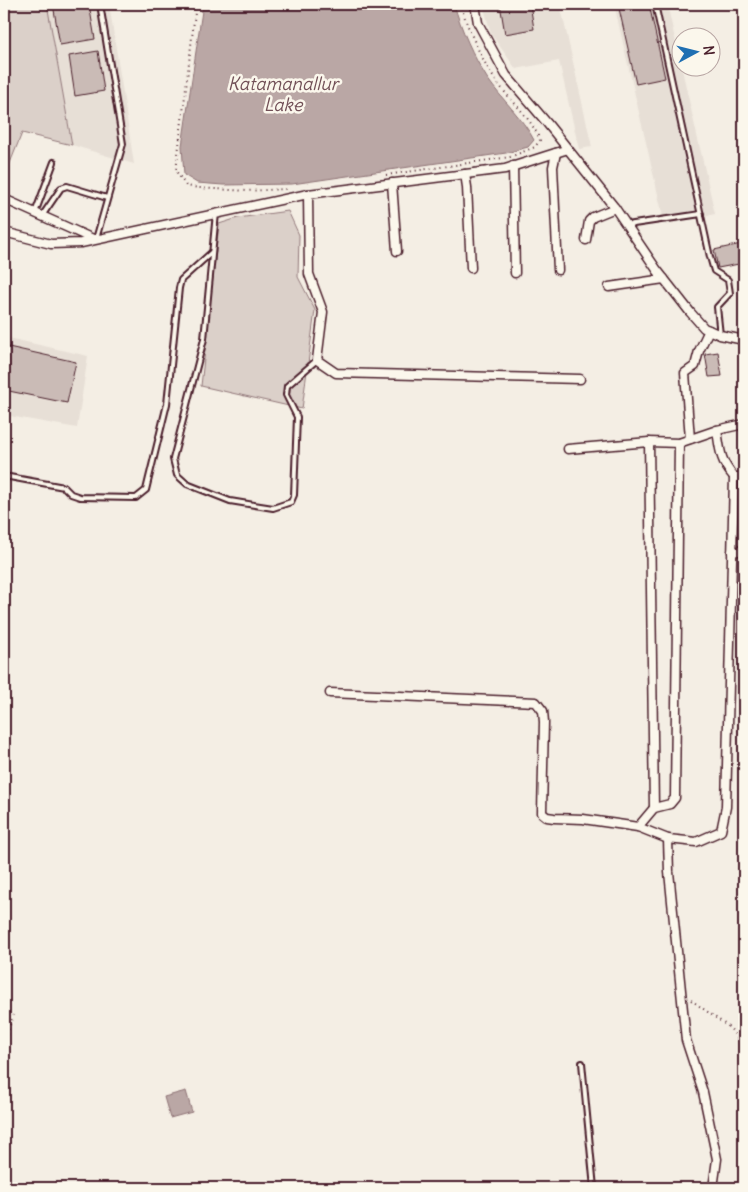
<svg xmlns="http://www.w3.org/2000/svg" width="748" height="1192" font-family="Delius,sans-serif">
  <rect width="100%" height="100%" fill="#f4eee4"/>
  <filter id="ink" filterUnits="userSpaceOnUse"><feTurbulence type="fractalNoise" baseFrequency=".02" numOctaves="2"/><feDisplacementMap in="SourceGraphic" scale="10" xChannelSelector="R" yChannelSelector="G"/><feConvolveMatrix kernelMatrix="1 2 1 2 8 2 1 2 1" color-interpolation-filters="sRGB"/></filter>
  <g filter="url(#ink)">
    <g fill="#e7dfd6">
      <polygon points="47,4 109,4 134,164 72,145"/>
      <polygon points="483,4 560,4 592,147 579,149 559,61 516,69 491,34"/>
      <polygon points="614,4 667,4 715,214 665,225"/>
      <polygon points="4,337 88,356 77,428 4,415"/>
    </g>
    <g fill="#dbd0c9" stroke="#92787a">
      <polygon points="4,4 47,4 72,145 22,133 4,178"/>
      <polygon points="288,211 299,235 298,277 315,310 302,409 201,386 219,224 238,218"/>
    </g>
    <g fill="#baa7a5" stroke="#8d7174">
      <path d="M203,4H454C461,29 473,56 487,78C502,100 522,117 534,140L528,147L506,153L292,184L223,185L197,183L184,175L182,146Z"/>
      <polygon points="186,1091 192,1112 170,1118 164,1097"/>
    </g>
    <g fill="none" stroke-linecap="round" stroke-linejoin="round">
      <polyline stroke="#8d7174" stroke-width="3" points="4,1176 10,1186 14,1188"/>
    </g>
    <g fill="#cabbb6" stroke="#4a1f2b">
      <polygon points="53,4 89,4 95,39 60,45"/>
      <polygon points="500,4 530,4 534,29 505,34"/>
      <polygon points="618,4 649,4 665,78 636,84"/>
      <polygon points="98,51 104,91 75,96 69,56"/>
      <polygon points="741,244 744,263 718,268 714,250"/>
      <polygon points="4,346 76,362 67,403 4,390"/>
      <polygon points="718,352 722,376 709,377 705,354"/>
    </g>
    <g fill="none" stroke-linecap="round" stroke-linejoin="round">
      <defs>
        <g id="service">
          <polyline points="655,4 710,257 714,271 728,280 730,293 717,307 720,335"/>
          <polyline points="35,213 54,162"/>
          <polyline points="216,213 204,339 173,459 177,475 187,484 230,501 273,508 291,502 294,495 297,417 286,395 287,386 317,360"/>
          <polyline points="42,216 61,188 67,186 107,198"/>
          <polyline points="627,225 701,214"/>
          <polyline points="96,239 123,144 100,4"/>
          <polyline points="4,476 64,487 71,494 80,497 136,498 146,490 167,404 179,288 181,280 212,252"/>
          <polyline points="582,1063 594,1188"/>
        </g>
        <g id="minor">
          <polyline points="475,4 478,23 506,75 547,123 615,208 657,270 690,312 704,328 720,335 744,340"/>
          <polyline points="556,153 553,167 558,270"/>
          <polyline points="513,166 515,273"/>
          <polyline points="465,174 467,187 471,268"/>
          <polyline points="392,183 397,251"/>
          <polyline points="308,194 309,274 323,312 317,360 336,373 580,379"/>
          <polyline points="4,199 93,239"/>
          <polyline points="4,232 51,244 81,243 308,194 505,169 568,149"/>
          <polyline points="586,240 589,221 593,217 615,208"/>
          <polyline points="609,287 664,279"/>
          <path d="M717,430C720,450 720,461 734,477"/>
          <polyline points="690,439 685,373 695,366 699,351 709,330"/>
          <polyline points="649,442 654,808"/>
          <polyline points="568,449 649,442 679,443 717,430 744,424"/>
          <polyline points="732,552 744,550"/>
          <polyline points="330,693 536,702 543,711 544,722 542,813 547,817 554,818 583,819 638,827 668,839"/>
          <polyline points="638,827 654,808 670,804 675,798 679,443"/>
          <polyline points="480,1188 486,1188"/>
          <polyline points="713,1188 717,1159 703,1092 686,1040 669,872 668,839 696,842 721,831 726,807 734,477 744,477"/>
        </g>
      </defs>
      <use href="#service" stroke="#4a1f2b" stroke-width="8"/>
      <use href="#minor" stroke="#4a1f2b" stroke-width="11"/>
      <g stroke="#4a1f2b" stroke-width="2" stroke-dasharray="1 4" stroke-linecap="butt">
        <polyline points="196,4 176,171 186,186 199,188 247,191 287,189"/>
        <path d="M386,175L510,157L535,147L540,140C528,112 507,99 492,75C481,57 465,24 461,4"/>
        <polyline points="691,1000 730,1028 744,1047"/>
        <polyline points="4,1044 13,1015"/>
      </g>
      <use href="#service" stroke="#fbf7ec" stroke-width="4"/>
      <use href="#minor" stroke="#fbf7ec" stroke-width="8"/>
    </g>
  </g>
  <g text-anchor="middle" stroke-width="5" stroke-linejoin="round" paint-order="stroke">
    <g font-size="18" font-style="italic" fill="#714f56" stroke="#fbf7ec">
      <text x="283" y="90">Katamanallur<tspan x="283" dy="21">Lake</tspan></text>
    </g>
  </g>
  <rect width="748" height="1192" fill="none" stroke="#fbf7ec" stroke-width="20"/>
  <rect x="10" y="10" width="728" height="1172" fill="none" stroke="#4a1f2b" stroke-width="2" filter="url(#ink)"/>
  <g transform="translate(696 52) rotate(83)"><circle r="24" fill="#fbf7ec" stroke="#b4a19f"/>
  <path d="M0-4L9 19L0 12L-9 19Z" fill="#1f6fb2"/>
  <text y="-8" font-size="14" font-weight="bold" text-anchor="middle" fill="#4a1f2b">N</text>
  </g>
</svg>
